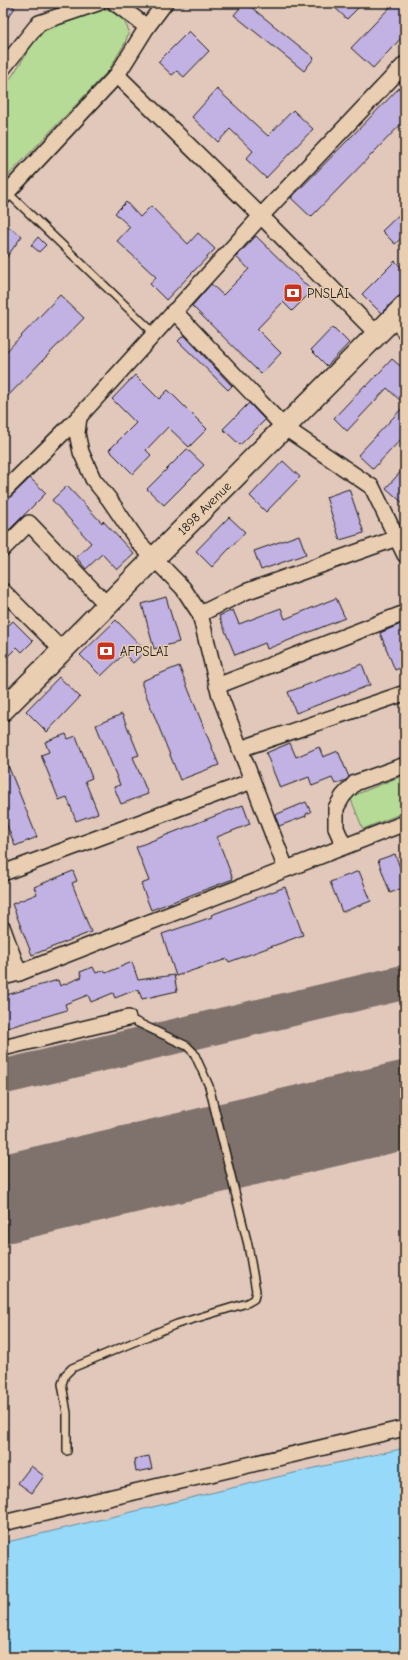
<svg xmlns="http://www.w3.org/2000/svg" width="408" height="1660" font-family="'Comic Neue',sans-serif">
  <rect width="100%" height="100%" fill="#e2c8bb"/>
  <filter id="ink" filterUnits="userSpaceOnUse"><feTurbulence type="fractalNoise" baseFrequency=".025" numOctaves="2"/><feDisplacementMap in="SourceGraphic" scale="8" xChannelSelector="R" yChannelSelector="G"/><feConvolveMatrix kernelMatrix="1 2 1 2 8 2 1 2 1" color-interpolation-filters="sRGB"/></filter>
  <g filter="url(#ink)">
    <g fill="#b6db96" stroke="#697c59">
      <polygon points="107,9 123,19 129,31 125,43 109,70 3,181 3,90 36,39 52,24 91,11"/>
      <polygon points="404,775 405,812 363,829 350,797"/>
    </g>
    <polygon fill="#96d9f8" stroke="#658da0" points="405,1448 405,1657 3,1657 3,1543 319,1467"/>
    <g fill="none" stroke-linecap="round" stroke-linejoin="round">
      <polyline stroke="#7f726c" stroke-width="35" points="3,1077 405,982"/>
      <polyline stroke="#7f726c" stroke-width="88" points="3,1199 405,1105"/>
    </g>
    <g fill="#c1b2e3" stroke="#1c1c1c">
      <polygon points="3,3 8,3 15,8 3,24"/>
      <polygon points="244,3 246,3 314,58 304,71 234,15"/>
      <polygon points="330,3 363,3 347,19"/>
      <polygon points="394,3 405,3 405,34 373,68 351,48"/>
      <polygon points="189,31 209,51 184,77 177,71 172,75 158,62"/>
      <polygon points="405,82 405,120 311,217 291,198"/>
      <polygon points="217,89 268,136 293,110 313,129 266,178 246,159 253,151 230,129 218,142 192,117"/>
      <polygon points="126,202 140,217 151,206 188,244 198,233 215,249 166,300 150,284 156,277 117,241 130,227 115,213"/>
      <polygon points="405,209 405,235 395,244 382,231"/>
      <polygon points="3,223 22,236 3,262"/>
      <polygon points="256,236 312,291 292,311 283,302 257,329 281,353 261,374 192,306 211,284 223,295 249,269 236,257"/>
      <polygon points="38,237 46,245 39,252 31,245"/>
      <polygon points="395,261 405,271 405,291 381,313 362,294"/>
      <polygon points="60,295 84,318 3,401 3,355"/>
      <polygon points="333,327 349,343 327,366 311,350"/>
      <polygon points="184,335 232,386 228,390 178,341"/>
      <polygon points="392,359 405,370 405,405 387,388 347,431 334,418 365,385 366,387"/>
      <polygon points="135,375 159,399 168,390 207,429 189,447 168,427 146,450 151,455 133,474 109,450 136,423 112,399"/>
      <polygon points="249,403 265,420 240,445 223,429"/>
      <polygon points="405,405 405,435 373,469 358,455"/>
      <polygon points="187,449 204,465 164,505 147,489"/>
      <polygon points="283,461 300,477 266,512 250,496"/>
      <polygon points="405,467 405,505 386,488"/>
      <polygon points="30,478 46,493 9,530 3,525 3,504"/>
      <polygon points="67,486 102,523 103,521 134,554 117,570 102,554 86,569 76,557 91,543 52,500"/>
      <polygon points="349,489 364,533 340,540 326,497"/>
      <polygon points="229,517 245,532 212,567 196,551"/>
      <polygon points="299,535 306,554 261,570 254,551"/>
      <polygon points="166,597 179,642 154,649 142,604"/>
      <polygon points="336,598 345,618 267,649 265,643 235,655 219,616 233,610 239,624 281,608 285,619"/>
      <polygon points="116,620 146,651 133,663 124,654 101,676 80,655"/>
      <polygon points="13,621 33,641 22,652 17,647 3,661 3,631"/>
      <polygon points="403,623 405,627 405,666 395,670 380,633"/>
      <polygon points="362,664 370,685 296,713 288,692"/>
      <polygon points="179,666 219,765 180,780 142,685 142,681"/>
      <polygon points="59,677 80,697 47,732 26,711"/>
      <polygon points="122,714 139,755 133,757 148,794 121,804 114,787 120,785 96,725"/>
      <polygon points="66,734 68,739 76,736 92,778 85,781 98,813 76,821 67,797 59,800 41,755 49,752 45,742"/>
      <polygon points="290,743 296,757 319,747 323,757 338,751 349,777 346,780 335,784 332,778 312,786 309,777 280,788 266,753"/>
      <polygon points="3,753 37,837 15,846 3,815"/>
      <polygon points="306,802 311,812 306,814 306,816 279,826 275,815"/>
      <polygon points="243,805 250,824 217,837 233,879 151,910 141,884 149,881 136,847"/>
      <polygon points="395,854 405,881 405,887 390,893 378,860"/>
      <polygon points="73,871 77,881 72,883 91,932 32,955 12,904 37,894 34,887"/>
      <polygon points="359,871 371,901 342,912 330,882"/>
      <polygon points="285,887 303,935 229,962 227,959 176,976 162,934 212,917 211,915"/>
      <polygon points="132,962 138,980 174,975 177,991 142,999 138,989 115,998 113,993 91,1002 88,995 65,1004 67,1010 7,1028 3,1016 3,996 58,980 60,986 82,977 80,972 93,967 96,973 104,970 106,973"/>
      <polygon points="149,1456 152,1469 136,1472 134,1459"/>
      <polygon points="31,1466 44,1476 32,1493 18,1483"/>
    </g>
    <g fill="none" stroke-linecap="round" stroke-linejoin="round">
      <defs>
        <g id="lane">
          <polyline points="7,192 154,333"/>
          <polyline points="67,1451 67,1413 62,1384 65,1375 72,1368 177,1324 247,1303 254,1299 256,1291 248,1245 209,1086 194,1053 187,1046 128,1018"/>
        </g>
        <g id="street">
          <polyline points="115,3 147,27"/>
          <polyline points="3,68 39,23 98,3"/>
          <polyline points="117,75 261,216 378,335"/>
          <polyline points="3,197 117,75 147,27 165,3"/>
          <polyline points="174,311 284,427 372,487 405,555"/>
          <polyline points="394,318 405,332"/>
          <polyline points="79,417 77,433 81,452 93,479 109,499 139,543 183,588 200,614 220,696 286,869"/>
          <polyline points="3,492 79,417 261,216 405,64"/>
          <polyline points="3,549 29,523 107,605"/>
          <polyline points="3,591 62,650"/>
          <polyline points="200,614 245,592 397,538"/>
          <polyline points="217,686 405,613"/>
          <polyline points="240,749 405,693"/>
          <polyline points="344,846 336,828 336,808 343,796 355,783 405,765"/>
          <polyline points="3,873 252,781"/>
          <polyline points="3,929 19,973"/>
          <polyline points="3,977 19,973 405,823"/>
          <polyline points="3,1048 128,1018"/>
          <polyline points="3,1523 405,1428"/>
        </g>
        <polyline id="secondary" points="3,710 405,306"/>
      </defs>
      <use href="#lane" stroke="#1c1c1c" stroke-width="10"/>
      <use href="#street" stroke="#1c1c1c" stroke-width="18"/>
      <use href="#secondary" stroke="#1c1c1c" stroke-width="24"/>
      <use href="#lane" stroke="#eaceb1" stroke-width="7"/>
      <use href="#street" stroke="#eaceb1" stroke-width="15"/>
      <use href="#secondary" stroke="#eaceb1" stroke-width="21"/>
    </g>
  </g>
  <defs>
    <symbol id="bank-square" viewBox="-11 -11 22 22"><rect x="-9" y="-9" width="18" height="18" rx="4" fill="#c8321e" stroke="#eaceb1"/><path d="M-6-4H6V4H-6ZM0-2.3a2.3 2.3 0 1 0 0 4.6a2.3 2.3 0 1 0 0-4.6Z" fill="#fff"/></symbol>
  </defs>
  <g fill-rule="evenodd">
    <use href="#bank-square" x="282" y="282" width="22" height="22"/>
    <use href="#bank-square" x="95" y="640" width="22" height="22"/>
  </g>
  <g text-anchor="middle" stroke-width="3" stroke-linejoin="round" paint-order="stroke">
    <g font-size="13" fill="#1c1c1c" stroke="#eaceb1" text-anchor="start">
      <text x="307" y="298">PNSLAI</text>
      <text x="120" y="656">AFPSLAI</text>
    </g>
    <g font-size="13" fill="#1c1c1c" stroke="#eaceb1">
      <text transform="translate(204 508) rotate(-45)" y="5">1898 Avenue</text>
    </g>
  </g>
  <rect width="408" height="1660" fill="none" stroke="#eaceb1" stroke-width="16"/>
  <rect x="8" y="8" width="392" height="1644" fill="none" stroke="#1c1c1c" stroke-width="1.5" filter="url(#ink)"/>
</svg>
